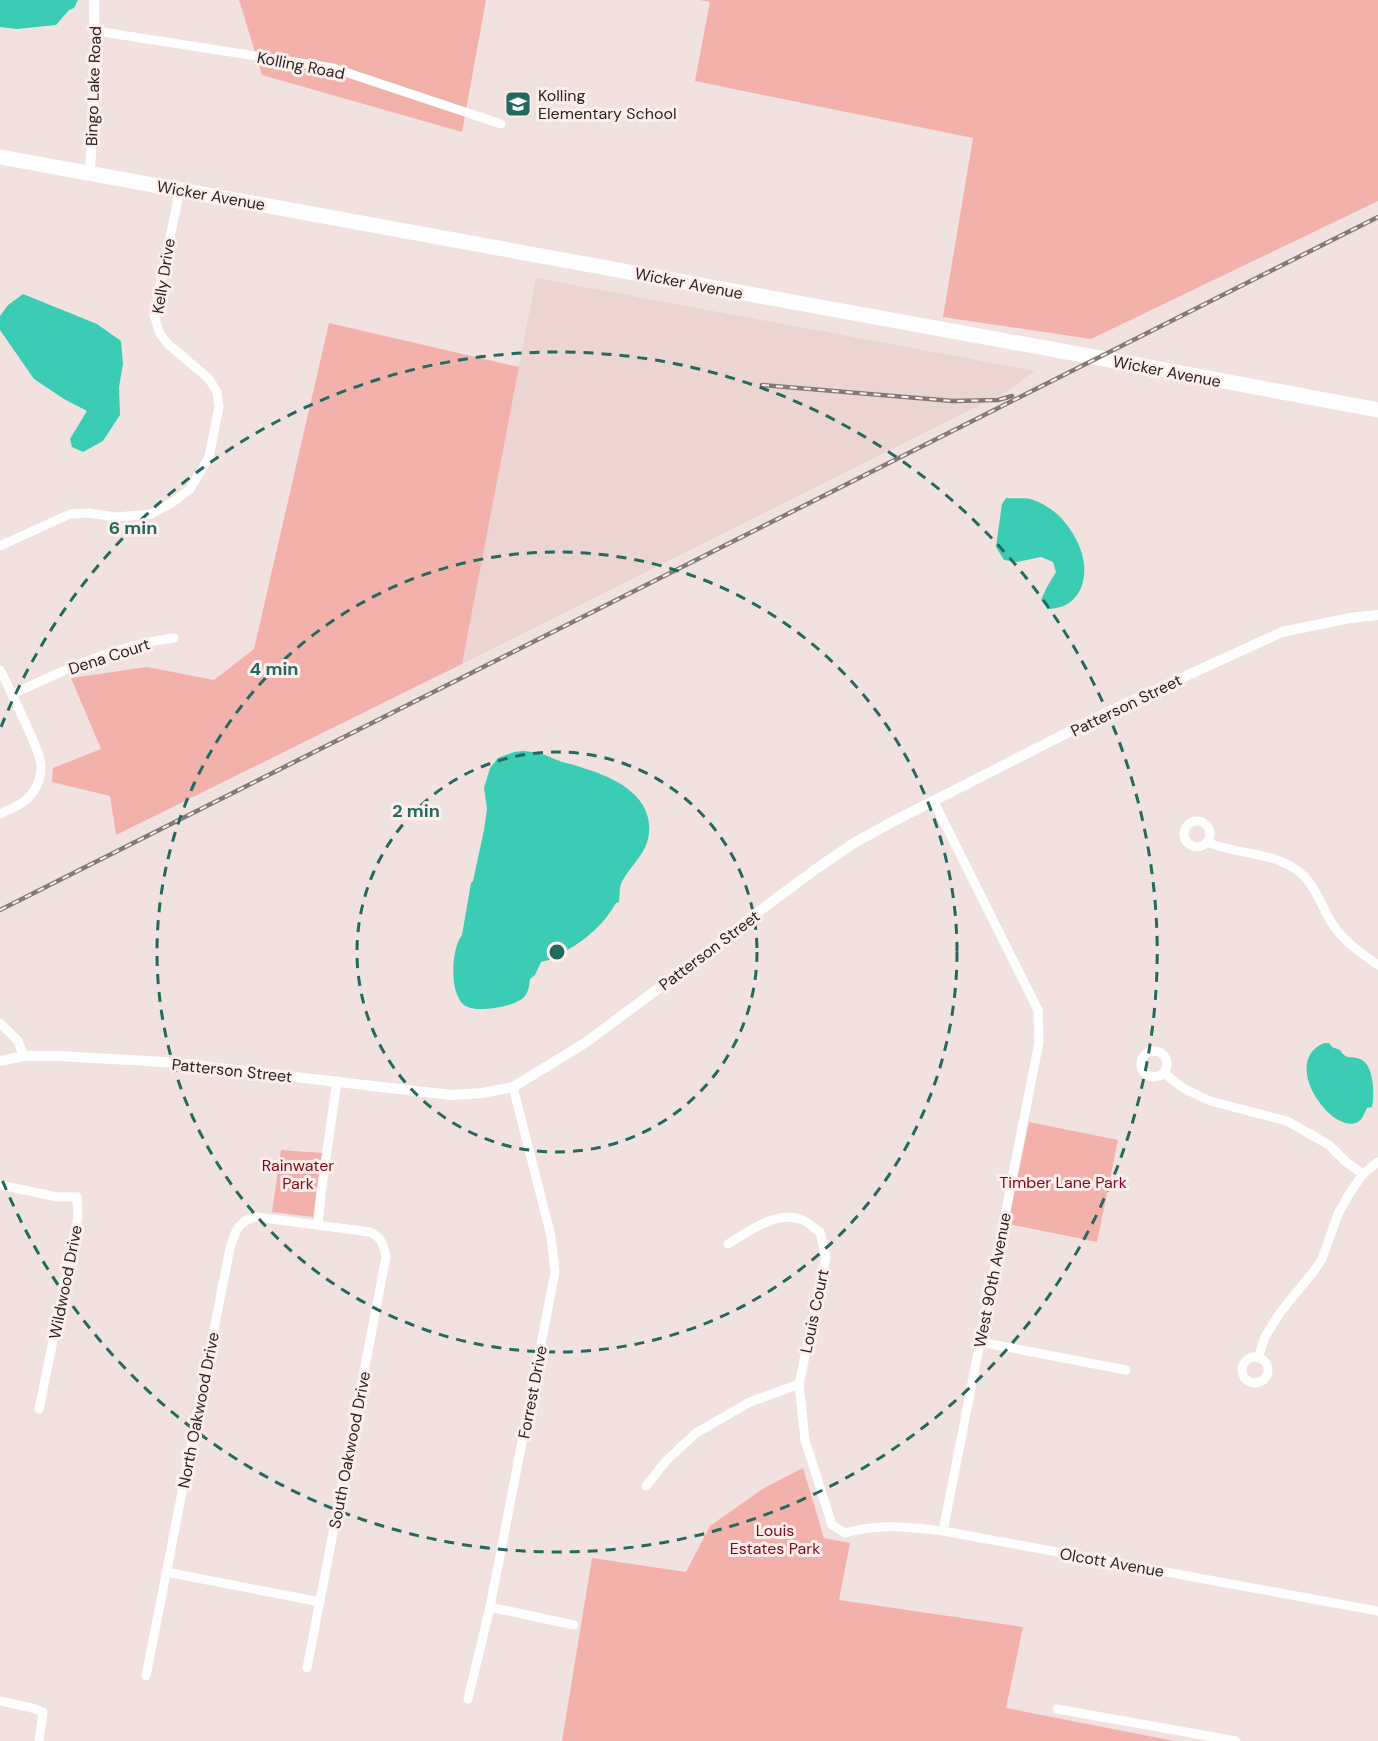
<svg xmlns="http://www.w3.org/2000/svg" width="1378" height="1741" font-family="'DM Sans',sans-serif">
  <rect width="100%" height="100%" fill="#f1e2e0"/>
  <polygon fill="#ecd4d1" points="536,278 1035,371 1004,393 462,664"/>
  <g fill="#f3b1ab">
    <polygon points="239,0 486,0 462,132 262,75"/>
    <polygon points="700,0 1378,0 1378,201 1091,339 943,317 973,138 695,81 710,2"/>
    <polygon points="329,323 519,367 462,664 116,835 110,796 52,782 53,768 101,749 71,678 147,667 214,680 254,649"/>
    <polygon points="1029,1122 1118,1140 1097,1242 1008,1224"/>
    <polygon points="281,1150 322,1153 313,1217 272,1212"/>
    <polygon points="803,1468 824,1538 850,1543 839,1600 1023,1627 1006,1708 1174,1741 562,1741 592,1558 686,1572 710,1526 764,1488"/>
  </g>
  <g fill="#3bccb5">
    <polygon points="0,0 78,0 74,8 69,10 56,25 17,29 0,27"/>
    <polygon points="23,294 97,324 121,341 123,364 119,387 120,415 103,441 83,452 72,447 70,439 87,411 64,399 34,379 0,330 0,316 8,305"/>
    <path d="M1006,498C1014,499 1026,497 1033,500C1055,507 1072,527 1080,548C1091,576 1081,609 1048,609L1041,600L1047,587L1056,572L1053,562L1041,557L1017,562L1004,560L996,547L1002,504Z"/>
    <path d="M523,751C538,752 544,754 557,760C564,763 572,764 580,767C611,776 653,794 649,833C647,855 629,866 621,884C619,889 620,896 619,902L616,903C605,923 586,940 567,950L565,949L555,952L553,959L541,962L535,975L530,979C529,985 529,991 525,996C517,1007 475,1014 464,1005C449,993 451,949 462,935L471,883L473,881L484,830L487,809L484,788L490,768L498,758L514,752Z"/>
    <path d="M1324,1043H1329L1332,1047L1340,1050C1347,1061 1351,1055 1360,1059C1374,1064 1375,1095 1372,1107L1367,1108C1364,1114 1362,1121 1356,1123C1328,1131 1281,1061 1324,1043Z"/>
  </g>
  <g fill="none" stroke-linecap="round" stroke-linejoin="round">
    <g stroke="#fff" stroke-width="9">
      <polyline points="96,31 333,68 501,124"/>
      <polyline points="0,546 70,514 88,513 116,517 151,514 173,502 190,489 209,457 219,407 217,392 209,379 168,344 160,334 154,315 180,189"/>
      <path d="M0,670C11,691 20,712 30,733C34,743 39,753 41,764C42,776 37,789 28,798C21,806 9,809 0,814"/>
      <path d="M13,694C64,670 117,645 174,638"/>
      <polyline points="933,800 1038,1010 1039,1042 943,1531"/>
      <circle cx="1197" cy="834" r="13"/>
      <path d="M1207,842C1236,855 1272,851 1298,871C1317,885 1322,911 1336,929C1347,944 1363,954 1378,965"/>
      <polyline points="0,1023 18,1041 24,1056"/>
      <circle cx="1154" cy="1064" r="13"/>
      <polyline points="1164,1073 1183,1088 1210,1101 1287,1121 1329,1145 1346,1162 1363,1174"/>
      <polyline points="0,1185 57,1197 77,1197 78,1218 39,1409"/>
      <polyline points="318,1225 321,1193 337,1081"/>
      <path d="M728,1244C748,1232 775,1211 800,1219C807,1221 814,1228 820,1232L826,1258L799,1384L805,1440L832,1525L845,1533C880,1523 908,1527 943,1531L1378,1611"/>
      <polyline points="980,1342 1126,1370"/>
      <circle cx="1255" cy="1370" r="13"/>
      <polyline points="1258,1358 1265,1337 1279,1314 1314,1271 1322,1259 1338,1214 1349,1194 1363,1174 1378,1162"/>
      <polyline points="646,1486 666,1461 696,1433 750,1402 799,1384"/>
      <polyline points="166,1572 320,1602"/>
      <polyline points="490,1607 574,1625"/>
      <path d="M146,1676L230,1248C234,1233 239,1220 256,1217L370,1232C381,1237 384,1245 386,1257L307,1668"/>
      <polyline points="468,1699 490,1607 555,1272 551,1236 513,1087"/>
      <polyline points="0,1701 32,1708 43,1712 39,1741"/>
      <polyline points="1057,1709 1236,1741"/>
    </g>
    <g stroke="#fff" stroke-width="10">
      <polyline points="90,172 95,64 94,0"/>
      <polyline points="0,1061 24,1056 58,1056 166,1062 451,1095 482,1093 513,1087 585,1043 721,942 750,918 816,869 854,843 894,821 1114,709 1282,632 1350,618 1378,615"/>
    </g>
    <polyline stroke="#fff" stroke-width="15" points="0,157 1138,365 1378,410"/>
    <defs>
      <g id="rail">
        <polyline points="762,385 953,401 998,400 1012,396"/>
        <polyline points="0,910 1378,217"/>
      </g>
    </defs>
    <use href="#rail" stroke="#827978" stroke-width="4.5"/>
    <use href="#rail" stroke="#feefed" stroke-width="2" stroke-dasharray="7" stroke-linecap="butt"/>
  </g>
  <g fill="none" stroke="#23695e" stroke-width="3" stroke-dasharray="10 8">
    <circle cx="557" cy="952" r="200"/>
    <circle cx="557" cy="952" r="400"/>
    <path d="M1 727A600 600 0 1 1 1 1177"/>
  </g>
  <defs>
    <symbol id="school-square" viewBox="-11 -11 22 22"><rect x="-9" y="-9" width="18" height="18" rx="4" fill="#23695e" stroke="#feefed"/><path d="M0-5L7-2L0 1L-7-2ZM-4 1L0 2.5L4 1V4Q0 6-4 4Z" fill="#fff"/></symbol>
  </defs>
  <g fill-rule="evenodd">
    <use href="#school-square" x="503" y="89" width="30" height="30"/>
  </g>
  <g text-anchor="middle" stroke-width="6" stroke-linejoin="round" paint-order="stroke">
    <g font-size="16" fill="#292423" stroke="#feefed">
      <text transform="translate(301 65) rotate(11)" y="6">Kolling Road</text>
      <text transform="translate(93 86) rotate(-88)" y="6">Bingo Lake Road</text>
      <text transform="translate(211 195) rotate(10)" y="6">Wicker Avenue</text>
      <text transform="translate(163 276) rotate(-81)" y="6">Kelly Drive</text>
      <text transform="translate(689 283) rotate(11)" y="6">Wicker Avenue</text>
      <text transform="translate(1167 371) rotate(11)" y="6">Wicker Avenue</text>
      <text transform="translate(109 656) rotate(-18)" y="6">Dena Court</text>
      <text transform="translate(1126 705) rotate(-26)" y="6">Patterson Street</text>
      <text transform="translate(709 950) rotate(-37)" y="6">Patterson Street</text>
      <text transform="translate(232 1070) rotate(6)" y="6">Patterson Street</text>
      <text transform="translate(992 1280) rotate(-79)" y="6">West 90th Avenue</text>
      <text transform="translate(65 1282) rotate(-79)" y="6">Wildwood Drive</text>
      <text transform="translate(814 1311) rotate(-78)" y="6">Louis Court</text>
      <text transform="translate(532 1392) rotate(-79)" y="6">Forrest Drive</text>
      <text transform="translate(198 1410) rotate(-79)" y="6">North Oakwood Drive</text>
      <text transform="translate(349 1450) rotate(-79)" y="6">South Oakwood Drive</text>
      <text transform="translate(1112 1562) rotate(10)" y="6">Olcott Avenue</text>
    </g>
    <g font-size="16" fill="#292423" stroke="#feefed" text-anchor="start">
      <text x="538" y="101">Kolling<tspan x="538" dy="18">Elementary School</tspan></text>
    </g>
    <g font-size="16" fill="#840614" stroke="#feefed">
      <text x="298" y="1171">Rainwater<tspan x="298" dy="18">Park</tspan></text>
      <text x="1063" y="1188">Timber Lane Park</text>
      <text x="775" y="1536">Louis<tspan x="775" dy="18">Estates Park</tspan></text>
    </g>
  </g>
  <circle cx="557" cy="952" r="9" fill="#23695e" stroke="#feefed" stroke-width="3"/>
  <g font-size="18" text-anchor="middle" font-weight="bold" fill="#23695e" stroke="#feefed" stroke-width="6" stroke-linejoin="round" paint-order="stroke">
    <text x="133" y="534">6 min</text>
    <text x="274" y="675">4 min</text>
    <text x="416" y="817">2 min</text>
  </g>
</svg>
